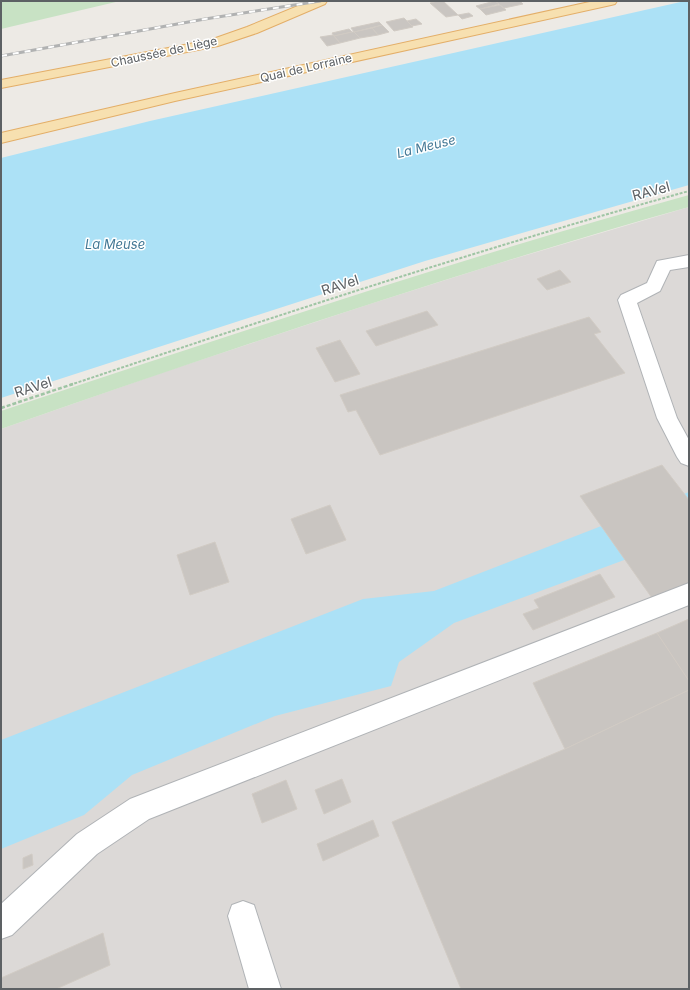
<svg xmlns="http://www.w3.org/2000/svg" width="690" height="990" font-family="Inter,sans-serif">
  <rect width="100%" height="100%" fill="#edeae5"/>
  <polygon fill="#dcd9d7" points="689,207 689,989 1,989 1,429 167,371 370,304 493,265"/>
  <g fill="#c8e2c4">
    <polygon points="1,1 120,1 1,29"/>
    <path d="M689,195V207C457,272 228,350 1,429V411L25,403C246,330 465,257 689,195Z"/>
  </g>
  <g fill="#ace1f6">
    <polygon points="685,1 689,1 689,185 425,261 1,398 1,158 150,121"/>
    <polygon points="689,492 689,536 454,623 399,662 391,686 275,716 132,775 84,815 1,849 1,740 363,599 434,591"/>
  </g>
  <g fill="#c9c5c1" stroke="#d1cbc4">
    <polygon points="438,1 443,1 458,15 446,17 430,3"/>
    <polygon points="495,1 520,1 523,4 504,8"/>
    <polygon points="495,1 499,4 480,9 476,6"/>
    <polygon points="500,5 506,10 486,15 480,9"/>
    <polygon points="469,13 473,16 462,19 458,15"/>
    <polygon points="404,18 413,27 394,31 386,22"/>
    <polygon points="416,19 422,24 412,26 407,21"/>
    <polygon points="379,22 382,25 354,32 351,28"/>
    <polygon points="382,25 389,32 378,35 372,28"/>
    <polygon points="372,28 378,35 360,38 354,32"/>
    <polygon points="349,29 352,32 334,36 332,33"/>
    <polygon points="352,32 354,32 360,38 340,43 334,36"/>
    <polygon points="333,35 340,43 327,46 320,37"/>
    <polygon points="560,270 571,282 547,290 537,279"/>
    <polygon points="427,311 438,325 376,346 366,331"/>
    <polygon points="589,317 601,332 594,334 625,373 380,455 356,410 348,412 340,395"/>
    <polygon points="340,340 360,374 335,382 316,348"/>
    <polygon points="662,465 689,500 689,583 652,598 580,496"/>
    <polygon points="330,505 346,540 306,554 291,519"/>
    <polygon points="215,542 229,582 190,595 177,555"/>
    <polygon points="600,574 615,597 533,630 523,614 539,608 534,600"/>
    <polygon points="689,619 689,681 657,633"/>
    <polygon points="657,633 689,681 689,690 565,749 533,683"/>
    <polygon points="689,690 689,989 461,989 392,822 565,749"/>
    <polygon points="342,779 351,802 324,814 315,790"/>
    <polygon points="286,780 297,809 262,823 252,794"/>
    <polygon points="373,820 379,836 323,861 317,844"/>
    <polygon points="32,854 33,865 23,869 23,858"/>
    <polygon points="103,933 110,965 56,989 1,989 1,978"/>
  </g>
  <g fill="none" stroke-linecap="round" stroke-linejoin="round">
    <defs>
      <g id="minor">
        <polygon points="689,255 689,267 670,270 660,291 637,303 677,418 689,440 689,466 681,463 677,457 657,418 618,300 621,295 647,283 657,261"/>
        <polygon points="689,583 689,605 149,819 97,854 12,935 1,939 1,904 77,834 130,799"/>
        <polygon points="243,901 254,905 281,989 249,989 228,916 232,905"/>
      </g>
      <g id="major">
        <polygon points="310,1 327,1 325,4 257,33 218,46 1,88 1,80 210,40 247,27"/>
        <polygon points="594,1 617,1 615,4 611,5 175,101 1,143 1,133 175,93"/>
      </g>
    </defs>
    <use href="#minor" stroke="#b0b3b6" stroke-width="2"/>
    <use href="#major" stroke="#e3ae68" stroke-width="2"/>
    <path stroke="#9fc5a4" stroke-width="2" stroke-dasharray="3 1.5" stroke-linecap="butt" d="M70,385C275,316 480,249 689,191"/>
    <polyline stroke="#9fc5a4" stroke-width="2.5" stroke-dasharray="4 2" stroke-linecap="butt" points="1,408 73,384"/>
    <use href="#minor" fill="#fff" fill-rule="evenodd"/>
    <use href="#major" fill="#f7e0b0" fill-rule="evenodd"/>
    <defs>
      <polyline id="rail" points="1,56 205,19 320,1"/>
    </defs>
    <use href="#rail" stroke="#b1b2b2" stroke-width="3"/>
    <use href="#rail" stroke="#fff" stroke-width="2" stroke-dasharray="6" stroke-linecap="butt"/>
  </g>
  <g text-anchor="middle" stroke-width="3" stroke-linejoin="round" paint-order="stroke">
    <g font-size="12" fill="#5d6164" stroke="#fff">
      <text transform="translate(164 52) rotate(-12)" y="4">Chaussée de Liège</text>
      <text transform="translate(306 68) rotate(-13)" y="4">Quai de Lorraine</text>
    </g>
    <g font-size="13" font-style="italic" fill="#447996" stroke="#fff">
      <text transform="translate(426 146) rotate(-14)" y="5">La Meuse</text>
      <text x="115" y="249">La Meuse</text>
    </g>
    <g font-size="14" fill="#5d6164" stroke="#fff">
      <text transform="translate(651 191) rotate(-15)" y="5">RAVel</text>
      <text transform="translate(340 285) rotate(-18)" y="5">RAVel</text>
      <text transform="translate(33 387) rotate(-18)" y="5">RAVel</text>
    </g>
  </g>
  <rect width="690" height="990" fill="none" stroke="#5d6164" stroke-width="4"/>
</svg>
